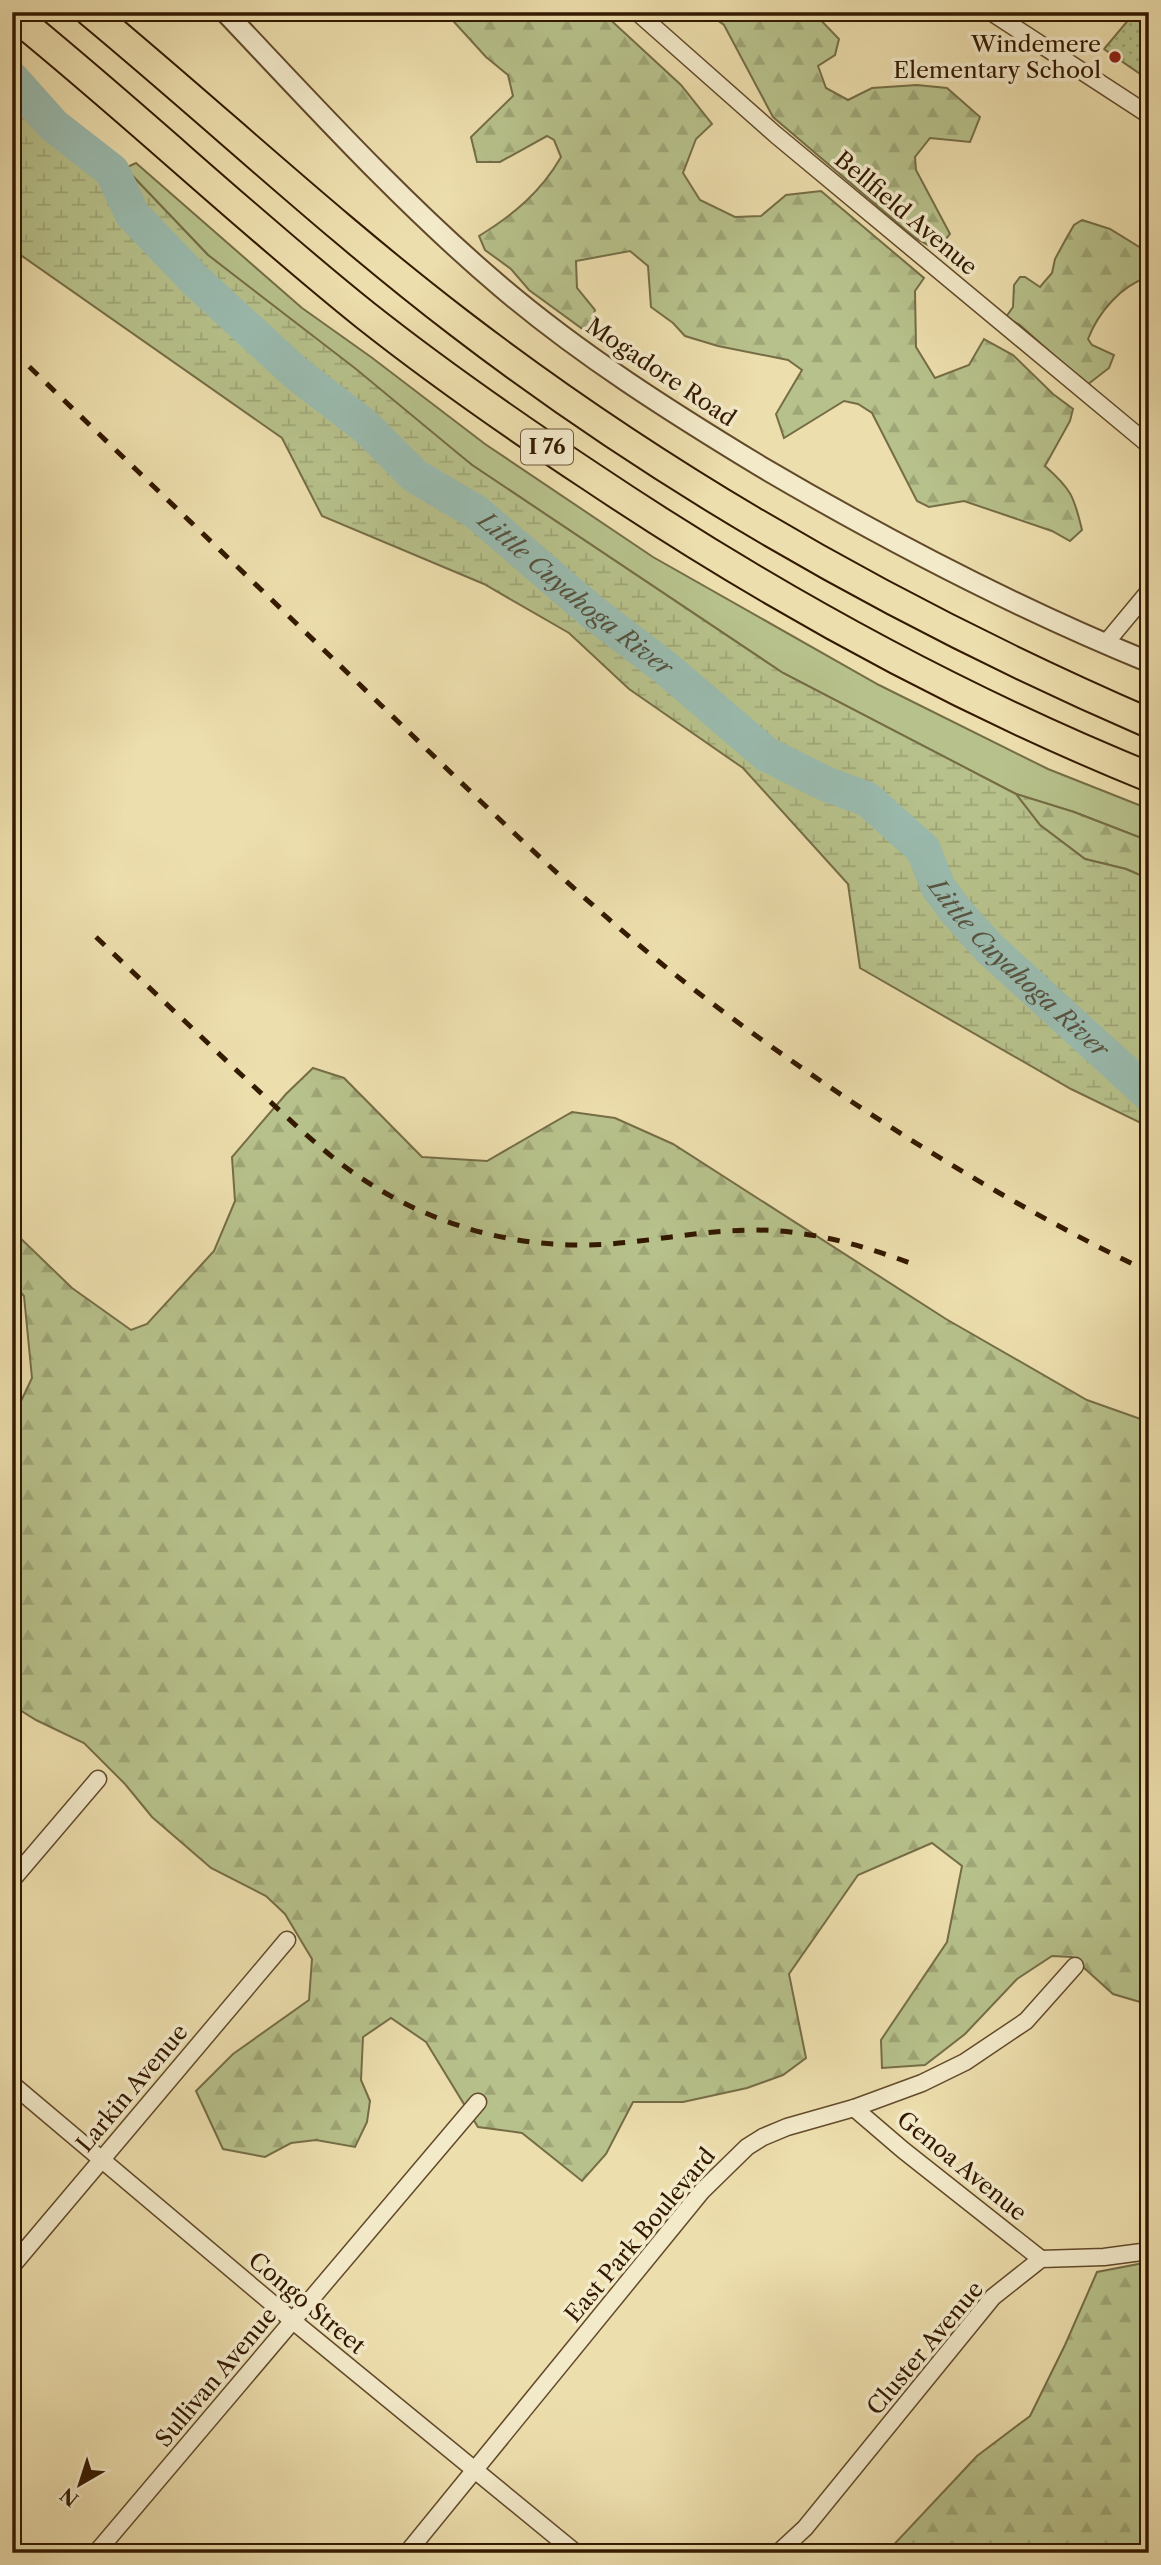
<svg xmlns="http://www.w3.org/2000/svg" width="1161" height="2565" font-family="'Libre Caslon Text',serif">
  <defs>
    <pattern id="forest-firs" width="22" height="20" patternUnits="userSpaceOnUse" patternTransform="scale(1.75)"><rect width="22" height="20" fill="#b7c18b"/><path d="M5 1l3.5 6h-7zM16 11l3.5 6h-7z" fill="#9ea576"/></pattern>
    <pattern id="wetland-marsh" width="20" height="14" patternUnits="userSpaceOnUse" patternTransform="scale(1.75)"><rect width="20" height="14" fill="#b7c18b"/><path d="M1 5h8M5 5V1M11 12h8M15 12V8" fill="none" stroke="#9ea576"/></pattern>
    <pattern id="park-dots" width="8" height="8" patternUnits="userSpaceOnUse" patternTransform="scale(1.75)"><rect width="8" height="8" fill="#b7c18b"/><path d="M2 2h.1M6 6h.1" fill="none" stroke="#9ea576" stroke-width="1.8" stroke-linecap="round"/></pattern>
  </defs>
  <rect width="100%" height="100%" fill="#eddead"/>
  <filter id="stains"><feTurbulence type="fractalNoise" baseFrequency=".00286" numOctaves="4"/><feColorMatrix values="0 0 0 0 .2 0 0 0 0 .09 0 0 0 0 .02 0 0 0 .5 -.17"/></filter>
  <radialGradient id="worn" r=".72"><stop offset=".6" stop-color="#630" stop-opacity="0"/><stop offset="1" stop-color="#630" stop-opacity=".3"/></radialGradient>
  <polygon fill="#b7c18b" stroke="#756d46" stroke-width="2" points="136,163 302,308 371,357 485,444 653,557 879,685 1048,769 1149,809 1149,841 1074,812 1016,794 783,673 472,465 208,255 125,168"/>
  <g fill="url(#forest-firs)" stroke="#756d46" stroke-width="2">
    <path d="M445,12H602L681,85L712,124L696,139L683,173L700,200L735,217L761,216L786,195L821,191L924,278L915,291L916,347L935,378L969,365L984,339L1013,355L1053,394L1073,409L1070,421L1045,466C1071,489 1074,496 1082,530L1070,541L1052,531L964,501L929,507L917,501L872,413L858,404L844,401L784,438L776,414L802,370L788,360L718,346L685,336L673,323L651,307L648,266L630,251L576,261L577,288L595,310L588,333L529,290L511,269L485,250L479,236C513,215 541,192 561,157L554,140L547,136L500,162H477L471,137L513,96L508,75L486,57Z"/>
    <polygon points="706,12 813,12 839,39 835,55 818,66 826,88 848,100 872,88 917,85 947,88 980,117 970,142 930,138 915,157 916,170 950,234 937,250 915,238 773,117 724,25"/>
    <path d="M1082,220L1110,229L1149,253V277C1121,285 1098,313 1088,339L1092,345L1114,355L1109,368L1087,385L1020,325L1006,317L1013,307L1014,285L1020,277H1025L1040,287L1052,273L1055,259L1067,237L1074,225Z"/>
    <polygon points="1016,794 1074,812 1149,841 1149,879 1126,869 1085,859 1040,825"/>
    <polygon points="313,1068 344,1078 422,1157 487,1161 572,1112 615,1118 673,1144 946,1319 1087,1400 1149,1422 1149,2011 1140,2002 1113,1994 1072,1957 1052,1956 1017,1979 965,2034 925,2065 882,2068 881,2040 947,1942 962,1866 932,1843 858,1875 789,1974 806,2058 783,2075 747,2088 683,2102 633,2102 606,2154 582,2181 522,2133 478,2127 426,2042 391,2018 363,2037 361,2080 370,2101 367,2122 355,2147 316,2140 291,2143 265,2157 223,2149 196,2091 233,2054 309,2000 312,1959 285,1914 266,1896 211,1868 152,1817 125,1784 84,1743 36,1720 12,1705 12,1420 32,1378 24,1296 12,1283 12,1230 72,1288 131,1330 147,1324 214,1251 235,1201 232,1157 286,1094"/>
    <polygon points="1149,2262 1149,2553 886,2553 977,2456 1030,2416 1065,2345 1097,2272"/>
  </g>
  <polygon fill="url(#wetland-marsh)" stroke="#756d46" stroke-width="2" points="12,67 125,168 208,255 356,369 472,465 783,673 1016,794 1040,825 1085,859 1126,869 1149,879 1149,1127 1071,1089 860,968 848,884 743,768 629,689 569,633 484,584 322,516 282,438 12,249"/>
  <polygon fill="url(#park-dots)" stroke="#756d46" stroke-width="2" points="1135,12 1149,12 1149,80 1104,49"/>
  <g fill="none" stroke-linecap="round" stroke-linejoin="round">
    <path stroke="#9abbaf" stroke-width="35" id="s1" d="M12,79L53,125L112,171L132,214L195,280L296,373L365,426L415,476L476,512L591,611L667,669L766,754L826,784L867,799L923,849L938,887L955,910L989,948L1149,1094"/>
    <defs>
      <g id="minor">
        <polyline points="637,12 776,135 1149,445"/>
        <polyline points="991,12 1149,115"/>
        <polyline points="1105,644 1149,591"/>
        <polyline points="12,1880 98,1779"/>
        <polyline points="12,2084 293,2321 576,2553"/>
        <polyline points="854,2108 903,2150 1041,2259"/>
        <polyline points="12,2266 287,1940"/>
        <polyline points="96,2553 478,2102"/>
        <polyline points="407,2553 702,2191 747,2147 763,2137 787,2127 854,2108 922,2083 965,2062 1026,2021 1075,1966"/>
        <polyline points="778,2553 805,2528 993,2297 1041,2259 1104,2257 1149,2251"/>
      </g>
      <path id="tertiary" d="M225,12C315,107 402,203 501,287C581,355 671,412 760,466C886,540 1014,607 1149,662"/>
      <g id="motorway">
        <path d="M90,12C214,115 331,225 459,323C670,485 905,617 1149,723"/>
        <path d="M12,14C132,111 244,218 365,315C437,372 513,425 590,476C766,594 952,697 1149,777"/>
      </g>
    </defs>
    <use href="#minor" stroke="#624a2b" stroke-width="19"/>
    <use href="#tertiary" stroke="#624a2b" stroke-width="23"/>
    <use href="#motorway" stroke="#331900" stroke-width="32"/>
    <use href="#minor" stroke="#f3eaca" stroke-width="16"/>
    <use href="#tertiary" stroke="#f3eaca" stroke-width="19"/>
    <use href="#motorway" stroke="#eddead" stroke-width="28"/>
    <g stroke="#331900" stroke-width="5" stroke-dasharray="12 12" stroke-linecap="butt">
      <path d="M12,350C136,470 261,589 385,709C493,813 600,920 721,1010C856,1110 998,1199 1149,1272"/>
      <path d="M96,937C142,981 188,1024 234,1068C269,1100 303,1134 340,1163C408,1215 491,1244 575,1245C635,1246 694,1230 754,1230C811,1230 866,1246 918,1266"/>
    </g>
  </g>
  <circle fill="#8f2418" stroke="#f3eaca" stroke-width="2.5" cx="1115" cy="57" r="7"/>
  <g text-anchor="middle" stroke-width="7" stroke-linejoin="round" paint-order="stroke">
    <rect fill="#f3eaca" stroke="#6d583d" stroke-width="2" x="521" y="429.5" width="52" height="35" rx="5"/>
    <g font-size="21" font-weight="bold" fill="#331900">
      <text x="547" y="454">I 76</text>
    </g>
    <g font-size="23" fill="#331900" stroke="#f3eaca" text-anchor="end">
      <text x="1101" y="52">Windemere<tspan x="1101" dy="26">Elementary School</tspan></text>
    </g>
    <g font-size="23" fill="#331900" stroke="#f3eaca">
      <text transform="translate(906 213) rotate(40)" y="8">Bellfield Avenue</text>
      <text transform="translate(661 372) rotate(34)" y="8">Mogadore Road</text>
      <text transform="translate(132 2088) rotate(-50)" y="8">Larkin Avenue</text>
      <text transform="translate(962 2166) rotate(39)" y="8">Genoa Avenue</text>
      <text transform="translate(640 2235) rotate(-50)" y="8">East Park Boulevard</text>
      <text transform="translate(307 2303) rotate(40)" y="8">Congo Street</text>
      <text transform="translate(925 2348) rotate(-50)" y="8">Cluster Avenue</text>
      <text transform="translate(216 2377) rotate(-50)" y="8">Sullivan Avenue</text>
    </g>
    <g font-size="24" font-style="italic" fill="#57523d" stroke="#f3eaca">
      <text dy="8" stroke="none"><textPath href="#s1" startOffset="770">Little Cuyahoga River</textPath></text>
      <text dy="8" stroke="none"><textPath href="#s1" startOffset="1360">Little Cuyahoga River</textPath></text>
    </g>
  </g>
  <rect width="1161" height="2565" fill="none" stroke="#eddead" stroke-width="42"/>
  <rect x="14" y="14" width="1133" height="2537" fill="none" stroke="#331900" stroke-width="3.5"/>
  <rect x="21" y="21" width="1119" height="2523" fill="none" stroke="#331900" stroke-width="2"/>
  <g transform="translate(80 2484) rotate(219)" stroke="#f3eaca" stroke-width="5" paint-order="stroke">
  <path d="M0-5L12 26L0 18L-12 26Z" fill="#331900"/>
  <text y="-10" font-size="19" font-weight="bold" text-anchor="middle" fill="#331900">N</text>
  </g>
  <rect width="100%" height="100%" filter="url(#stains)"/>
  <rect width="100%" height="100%" fill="url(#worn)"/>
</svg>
